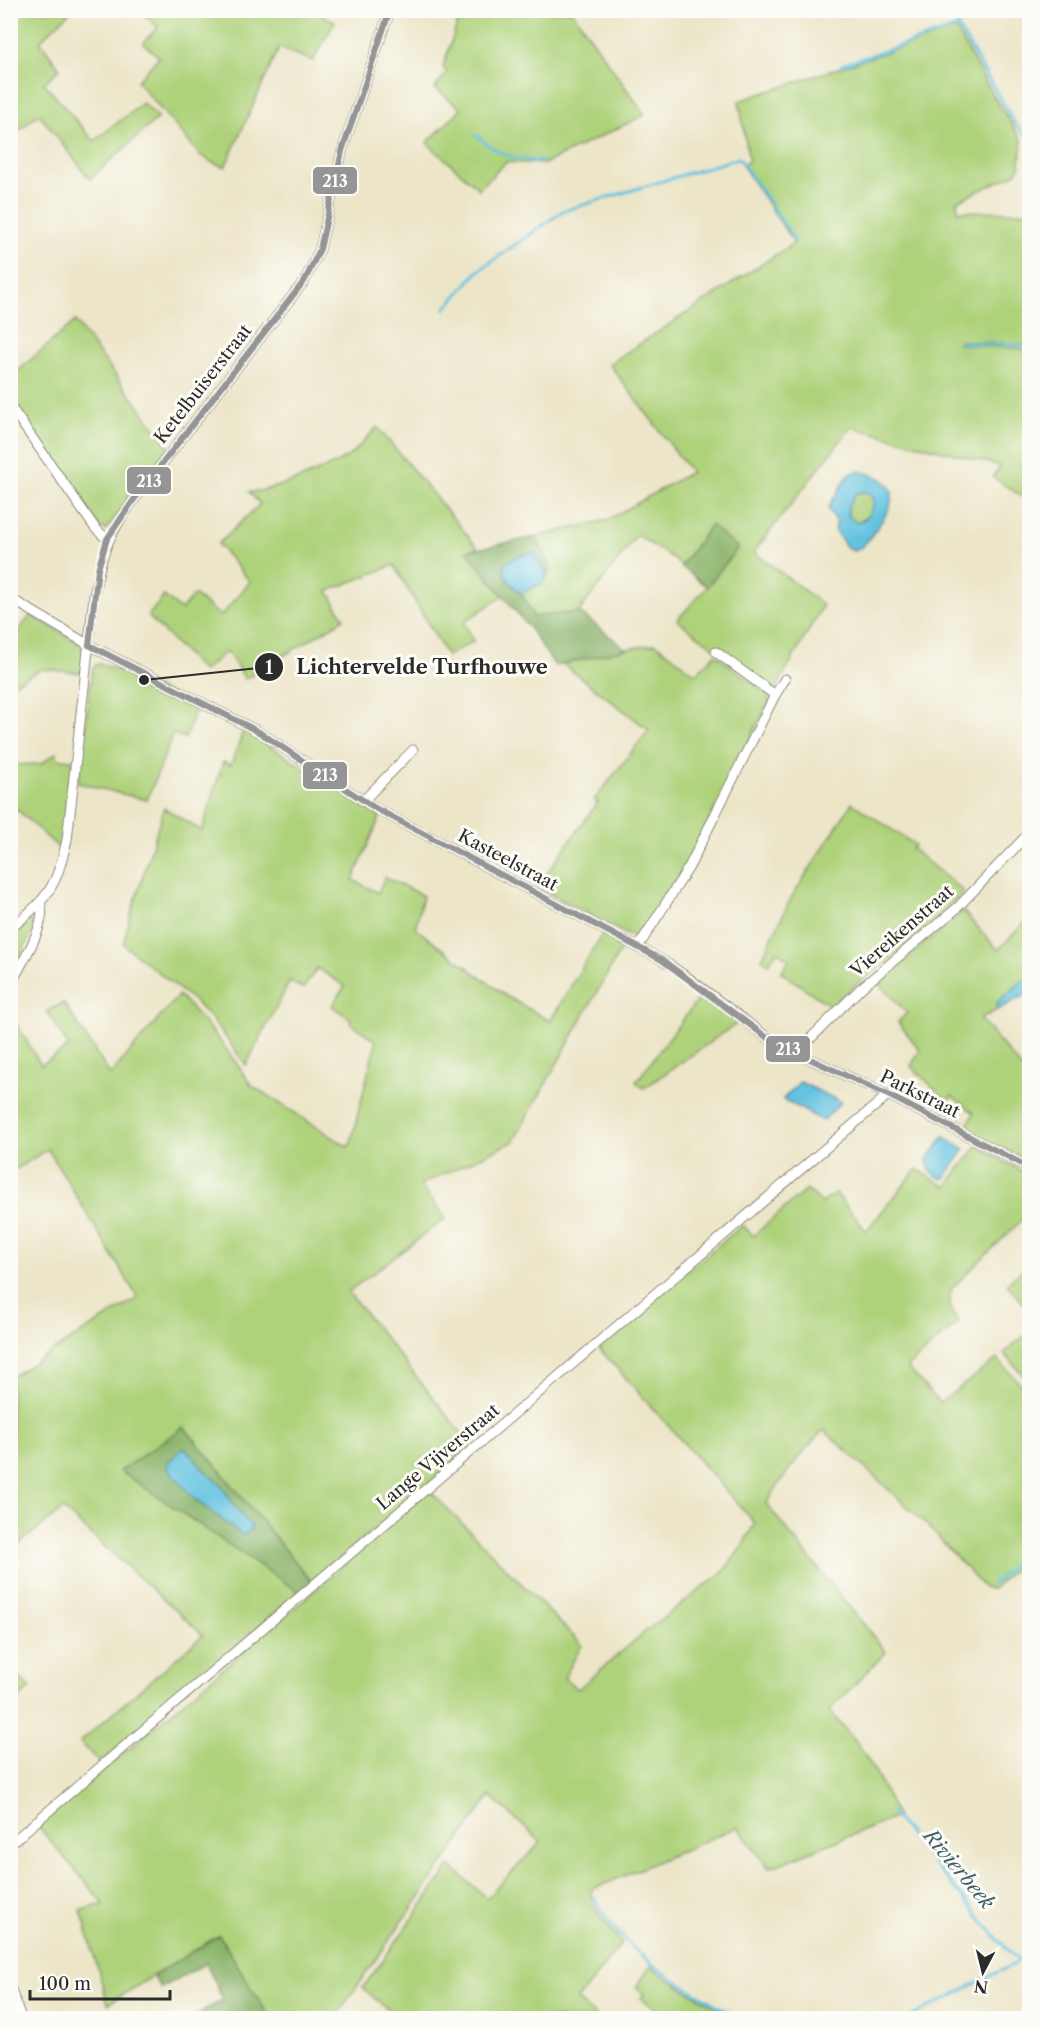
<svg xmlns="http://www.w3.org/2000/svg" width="1040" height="2029" font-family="'Libre Caslon Text',serif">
  <rect width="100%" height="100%" fill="#fdfcf7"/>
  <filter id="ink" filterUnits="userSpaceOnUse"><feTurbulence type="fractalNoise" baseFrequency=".0167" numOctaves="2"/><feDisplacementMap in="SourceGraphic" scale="12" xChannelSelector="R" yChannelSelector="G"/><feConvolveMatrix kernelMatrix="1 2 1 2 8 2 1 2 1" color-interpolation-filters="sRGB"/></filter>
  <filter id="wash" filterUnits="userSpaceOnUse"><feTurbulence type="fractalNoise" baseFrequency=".008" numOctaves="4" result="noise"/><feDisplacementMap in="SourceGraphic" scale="24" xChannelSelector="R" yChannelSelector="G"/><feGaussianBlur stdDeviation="1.35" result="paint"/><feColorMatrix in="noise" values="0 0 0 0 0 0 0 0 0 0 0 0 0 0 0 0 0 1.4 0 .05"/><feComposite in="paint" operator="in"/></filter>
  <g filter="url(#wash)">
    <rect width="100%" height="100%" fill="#ece5c8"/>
    <g fill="#aed27a" stroke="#6c7e52" stroke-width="1.5">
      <polygon points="10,11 71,11 40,41 60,69 44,83 94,141 143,103 158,118 90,179 39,114 14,134 11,130"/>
      <polygon points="140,11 323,11 321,15 335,21 313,61 279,48 225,167 211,162 199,154 137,81 159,57 143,43 158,27"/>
      <polygon points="461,11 572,11 645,115 544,164 506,162 479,189 427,143 461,109 435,88 447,72 443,68"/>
      <path d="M956,29L993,95L1022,140L1020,166L1017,173L957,201L958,211L1029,212V345L959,341L958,344L1029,349V501L993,477L1000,466L851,427L754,552L823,605L774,692L677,620L707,587L710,526L681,566L673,558L637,535L579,612L534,617L521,594C527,590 538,587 543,582C557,568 542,551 535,537L608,520L691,472L609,364L794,243L742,165L749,161L739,101Z"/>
      <polygon points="75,321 169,447 106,530 99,526 11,401 10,378"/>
      <path d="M377,427L478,548L467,551L503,596L464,622L474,641L447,656L394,565L328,591L344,619L245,679L227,651L203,671L148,616L164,596L181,610L194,595L221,616L250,582L218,544L260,504L249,492C274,491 325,470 347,457C358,450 368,436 377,427Z"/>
      <path d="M865,492L873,497C875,507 868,519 857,523L848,516V507L856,493Z"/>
      <polygon points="31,615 85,647 81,673 42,669 11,685 11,640"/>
      <polygon points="656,644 696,674 715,654 769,695 769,701 689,860 640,937 635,939 537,887 598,802 594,800 649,730 563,664 626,649"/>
      <polygon points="100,664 129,674 197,707 185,738 173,734 147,800 78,783 92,670 96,665"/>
      <path d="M244,729L380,817L353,880L378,893L385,877L423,896L415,928L506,996L550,1021L603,933L624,944L513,1142L420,1185L446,1218L348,1292L472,1446L312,1582L184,1427L120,1471L299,1592L100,1763L80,1742L203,1635L63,1509L11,1550V1377L138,1298L48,1149L11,1172V1015L41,1065L69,1047L47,1011L64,1003L110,1075L179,995C206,1022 231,1053 251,1085L348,1147L351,1142L376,1041L350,1023L351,1019L332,1006L345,986L317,968L303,989L290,981L246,1065L212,1019L194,1001L123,944L131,914L164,808L202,831L223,762L231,765Z"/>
      <polygon points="56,753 58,759 73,760 61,850 11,804 10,765 41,764"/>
      <polygon points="852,803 915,845 912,849 964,892 934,922 891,959 873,971 851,989 832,1007 781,972 789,960 777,951 768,964 762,959 791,898"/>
      <polygon points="963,911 998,950 1029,918 1029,984 1025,979 995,1004 999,1009 980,1019 1024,1071 1029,1069 1029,1162 965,1129 974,1113 952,1096 947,1101 911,1066 920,1050 898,1022 907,1013 881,986 880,979 940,931"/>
      <polygon points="31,920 34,925 32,932 11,974 11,936"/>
      <polygon points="702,994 739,1022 644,1088 636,1082"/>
      <path d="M977,1146L1029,1175V1213L952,1288C947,1302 950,1310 959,1322L907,1367L940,1403L997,1359L1021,1385L1027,1379L1004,1353L1029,1332V1555L993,1589L984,1588L929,1527L824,1430C800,1453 783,1476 766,1504L886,1652L829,1711L858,1744L875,1771L897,1817L769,1868L737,1827L591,1890C588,1905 612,1931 622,1943L577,2000L598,2018H397L363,1988L450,1866L487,1898L541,1842L490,1796L335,2018H270L219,1935L108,2004L81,1910L104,1904L38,1826L306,1598L429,1490L582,1645L564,1678L578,1689L647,1630L723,1572L739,1551L755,1523L597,1346L743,1225L753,1236L807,1189L822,1203L836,1193L866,1231L917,1169L946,1187Z"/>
      <polygon points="1029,1264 1029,1311 1007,1284"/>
      <polygon points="10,1668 30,1688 11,1705 10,1705"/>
      <polygon points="651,1966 666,1978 734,2018 668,2018 641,1998 644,1994 636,1987"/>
    </g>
    <g fill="#8ab46a" stroke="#5a704a" stroke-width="1.5">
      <polygon points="711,525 738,548 707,587 681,566"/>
      <polygon points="535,537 549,564 549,570 544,571 534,553 507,580 523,596 534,617 579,612 626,649 555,666 530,629 467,551"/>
      <polygon points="184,1427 312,1582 299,1592 120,1471"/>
      <polygon points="219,1935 270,2018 192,2018 223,2000 206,1963 161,1988 153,1976"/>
    </g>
    <g fill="#62c2e0" stroke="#467686" stroke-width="1.5" fill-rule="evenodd">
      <path d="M859,471C904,481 897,502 874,532C868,540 863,549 853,551C846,548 846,546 842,540C836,533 833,532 837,522L829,510V506L848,475ZM866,492L873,497C875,507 868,520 857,523L848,516V507L856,493Z"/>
      <path d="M529,553H534L544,571L549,570L543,582L521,594C513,585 503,578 504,565L513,558Z"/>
      <polygon points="1025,979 1029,984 1029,993 999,1009 995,1004"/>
      <polygon points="800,1082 841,1102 823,1121 783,1099"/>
      <path d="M944,1137L965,1149L944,1179C933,1176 929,1171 927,1160Z"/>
      <polygon points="184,1447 204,1470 220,1484 238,1511 252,1527 245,1535 242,1535 196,1500 167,1468 168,1462"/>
    </g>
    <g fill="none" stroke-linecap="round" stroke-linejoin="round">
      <g stroke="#62c2e0" stroke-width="3">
        <polyline points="956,10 958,27 1014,122 1024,134 1030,135"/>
        <polyline points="841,65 958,27"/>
        <path d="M476,135C500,157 512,158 543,162"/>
        <polyline points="445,309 477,272 563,211 739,158 795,240"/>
        <polyline points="960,343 1030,346"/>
        <polyline points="992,1584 1030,1549"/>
        <polyline points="892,1814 997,1938 1019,1961 1026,1963 1030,1968"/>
        <path d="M594,1897C624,1956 684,1986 739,2018"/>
        <polyline points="908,2018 1016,1963"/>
      </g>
    </g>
  </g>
  <g filter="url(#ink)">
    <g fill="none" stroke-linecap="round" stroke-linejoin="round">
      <defs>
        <g id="street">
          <polyline points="10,406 95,528 107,539"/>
          <polyline points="10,598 89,645 259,732 375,808 662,960 687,977 773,1042 888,1095 1030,1168"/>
          <polyline points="716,652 775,695"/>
          <polyline points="363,801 413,750"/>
          <path d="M10,929C50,896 55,889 67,840L94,596C101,553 108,536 133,501L305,280L320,249L342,151L390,10"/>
          <polyline points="638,947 689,867 775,695 785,679"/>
          <path d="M10,985C20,966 49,922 40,903"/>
          <polyline points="795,1054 861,988 957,908 1030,832"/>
          <polyline points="10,1844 888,1095"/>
          <polyline points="10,1987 21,2018"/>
        </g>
      </defs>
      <use href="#street" stroke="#8c887a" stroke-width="11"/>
      <use href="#street" stroke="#fff" stroke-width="9"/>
      <defs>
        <g id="bus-1">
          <polyline points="89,645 259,732 375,808 662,960 773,1042 888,1095 1030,1168"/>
          <polyline points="89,645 98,569 107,539 133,501 305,280 320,249 342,151 390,10"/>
        </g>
      </defs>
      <use href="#bus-1" stroke="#fdfcf7" stroke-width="10"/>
      <use href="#bus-1" stroke="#959595" stroke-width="6"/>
    </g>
  </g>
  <g text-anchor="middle" stroke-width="6" stroke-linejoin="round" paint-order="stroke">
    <g font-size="18" fill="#2b2b2b" stroke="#fdfcf7">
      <text transform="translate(203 384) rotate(-52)" y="6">Ketelbuiserstraat</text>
      <text transform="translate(508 860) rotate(28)" y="6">Kasteelstraat</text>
      <text transform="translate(902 931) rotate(-41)" y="6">Viereikenstraat</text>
      <text transform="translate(920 1094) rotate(26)" y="6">Parkstraat</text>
      <text transform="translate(438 1457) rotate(-40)" y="6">Lange Vijverstraat</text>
    </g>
    <g font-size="20" font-style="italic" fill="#3e606a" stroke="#fdfcf7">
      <text transform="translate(959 1869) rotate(50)" y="7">Rivierbeek</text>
    </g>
  </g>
  <path fill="none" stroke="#2b2b2b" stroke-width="2" d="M144 680L269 667"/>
  <g fill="#2b2b2b" stroke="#fdfcf7" stroke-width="2">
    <circle cx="144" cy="680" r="6"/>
    <circle cx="269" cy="667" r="15"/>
  </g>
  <g font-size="18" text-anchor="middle" font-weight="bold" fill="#fff">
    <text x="269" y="674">1</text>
  </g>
  <g font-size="20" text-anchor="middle" font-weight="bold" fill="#2b2b2b" stroke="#fdfcf7" stroke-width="6" stroke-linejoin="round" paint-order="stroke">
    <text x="422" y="674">Lichtervelde Turfhouwe</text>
  </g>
  <g stroke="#fdfcf7" stroke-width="2">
    <rect x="312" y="166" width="46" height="29" rx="6" fill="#959595"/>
    <rect x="126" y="466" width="46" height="29" rx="6" fill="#959595"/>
    <rect x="302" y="761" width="46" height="29" rx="6" fill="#959595"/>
    <rect x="765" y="1035" width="46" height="28" rx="6" fill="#959595"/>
  </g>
  <g font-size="16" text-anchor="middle" font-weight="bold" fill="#fff">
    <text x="335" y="187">213</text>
    <text x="149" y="487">213</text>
    <text x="325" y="781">213</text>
    <text x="788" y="1055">213</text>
  </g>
  <rect width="1040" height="2029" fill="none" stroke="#fdfcf7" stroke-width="36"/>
  <g transform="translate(983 1972) rotate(187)" stroke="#fdfcf7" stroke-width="4.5" paint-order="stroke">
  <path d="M0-4.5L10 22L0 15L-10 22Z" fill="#2b2b2b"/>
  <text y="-9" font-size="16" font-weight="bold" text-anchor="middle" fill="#2b2b2b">N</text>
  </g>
  <path d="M30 1990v9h140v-9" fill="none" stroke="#2b2b2b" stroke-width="3"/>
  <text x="39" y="1990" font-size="18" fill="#2b2b2b" stroke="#fdfcf7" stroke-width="4.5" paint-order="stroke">100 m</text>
</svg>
